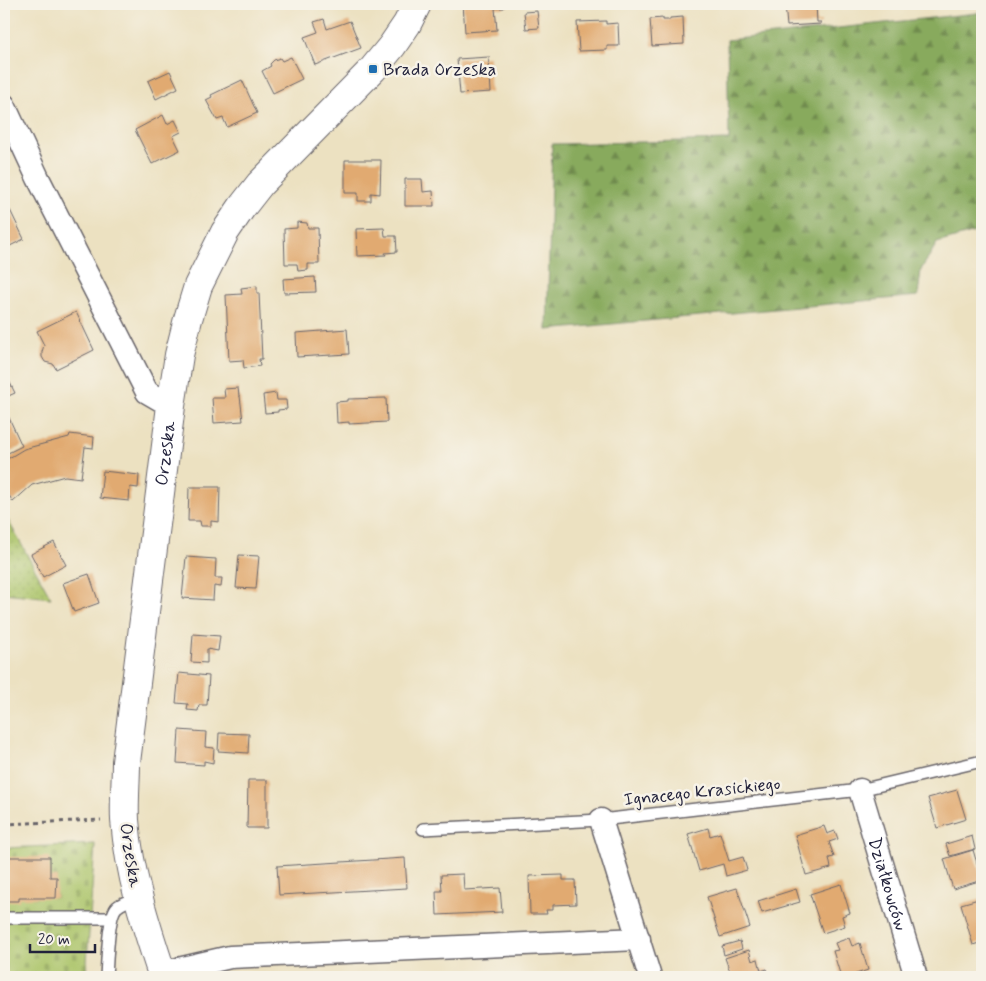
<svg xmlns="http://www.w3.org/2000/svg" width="986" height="981" font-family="Mynerve,sans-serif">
  <defs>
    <pattern id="grass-dots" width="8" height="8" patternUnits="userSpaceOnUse" patternTransform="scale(1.25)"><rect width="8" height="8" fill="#abc469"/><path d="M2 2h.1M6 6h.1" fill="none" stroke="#93a85c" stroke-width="1.8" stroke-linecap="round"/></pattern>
    <pattern id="forest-firs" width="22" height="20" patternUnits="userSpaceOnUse" patternTransform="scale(1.25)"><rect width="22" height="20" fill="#88aa5d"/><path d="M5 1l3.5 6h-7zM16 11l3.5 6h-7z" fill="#6f8a4e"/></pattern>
    <pattern id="cemetery-stones" width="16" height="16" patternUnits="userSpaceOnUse" patternTransform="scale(1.25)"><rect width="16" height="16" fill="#abc469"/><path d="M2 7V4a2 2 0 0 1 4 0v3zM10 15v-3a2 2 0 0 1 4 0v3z" fill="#93a85c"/></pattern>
  </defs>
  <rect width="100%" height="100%" fill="#f7f3e8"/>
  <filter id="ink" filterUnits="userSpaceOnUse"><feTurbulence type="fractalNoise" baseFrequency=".02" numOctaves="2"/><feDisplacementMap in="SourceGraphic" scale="10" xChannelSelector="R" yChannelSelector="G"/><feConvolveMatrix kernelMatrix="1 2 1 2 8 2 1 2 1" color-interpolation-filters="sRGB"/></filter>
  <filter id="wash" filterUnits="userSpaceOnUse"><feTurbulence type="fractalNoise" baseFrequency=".0096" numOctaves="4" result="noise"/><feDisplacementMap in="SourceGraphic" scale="20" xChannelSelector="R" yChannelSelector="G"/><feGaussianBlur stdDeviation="1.12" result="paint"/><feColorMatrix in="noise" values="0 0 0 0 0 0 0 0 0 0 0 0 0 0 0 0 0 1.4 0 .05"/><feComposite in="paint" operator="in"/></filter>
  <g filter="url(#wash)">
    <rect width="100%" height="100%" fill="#ece1c1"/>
    <polygon fill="url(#grass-dots)" stroke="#667352" points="4,513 51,598 4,593"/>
    <polygon fill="url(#forest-firs)" stroke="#55664c" points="982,11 982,230 937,243 921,270 918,296 547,330 552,144 729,140 727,40 977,13"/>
    <polygon fill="url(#cemetery-stones)" stroke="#667352" points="95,844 86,977 4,977 4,848"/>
    <g id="blocks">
      <g fill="#e1aa71">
        <polygon points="463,4 504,4 504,8 495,8 497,30 465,32"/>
        <polygon points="785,4 816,4 817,22 821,22 821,24 787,26"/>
        <polygon points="537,11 539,28 526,29 524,12"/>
        <polygon points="683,17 684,44 652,46 650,19 663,18 663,20 670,20 670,18"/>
        <polygon points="324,19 327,29 350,21 361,48 315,65 304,37 318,32 314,22"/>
        <polygon points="606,21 606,24 618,23 619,46 607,46 607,50 579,51 577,22"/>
        <polygon points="291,57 302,79 273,93 262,71 271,66 270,64 274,60 280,58 282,61"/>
        <polygon points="489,57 491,92 460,94 457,59"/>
        <polygon points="170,71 178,88 156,99 148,81"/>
        <polygon points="242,80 257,113 227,127 223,118 217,120 206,100 212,97 211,95"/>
        <polygon points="163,115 167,124 175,120 181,132 173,136 180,150 152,164 135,130"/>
        <polygon points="345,160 381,160 380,194 371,193 371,201 358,201 358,193 345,193"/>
        <polygon points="405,179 422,179 423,192 433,191 434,206 405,206"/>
        <polygon points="10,210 24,239 4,249 4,213"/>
        <polygon points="297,222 307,223 308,228 318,228 319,264 308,264 308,270 298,271 297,264 285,264 284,229 297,228"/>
        <polygon points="384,228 385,236 396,236 397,252 385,253 386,255 357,256 356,229"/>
        <polygon points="315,277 316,292 284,293 283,279"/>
        <polygon points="257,286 257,293 259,293 262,359 259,359 260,366 244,368 243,360 229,361 226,295 242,294 241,288"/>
        <polygon points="76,312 94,350 56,369 53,364 45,362 42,357 42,352 44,345 37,331"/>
        <polygon points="347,329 349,354 297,357 296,333"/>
        <polygon points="6,375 15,393 4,398 4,376"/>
        <polygon points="238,388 239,396 240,396 243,421 214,423 212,398 225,398 224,389"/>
        <polygon points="276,393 277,400 286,400 287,409 278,410 278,412 265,413 263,395"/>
        <polygon points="386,398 387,422 349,424 349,422 337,423 336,402 348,401 348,399"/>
        <polygon points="4,407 22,446 4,455"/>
        <polygon points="70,434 94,437 93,448 85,447 81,478 65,476 32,485 13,502 4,487 4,461 24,449 69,437"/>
        <polygon points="103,471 139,475 138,488 130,487 129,501 100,498"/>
        <polygon points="189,487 220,487 219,522 211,521 211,526 201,526 200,521 188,521"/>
        <polygon points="54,542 66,565 43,577 31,554"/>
        <polygon points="239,555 259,556 256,589 236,588"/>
        <polygon points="186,557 216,559 215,578 222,578 221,587 214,586 213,600 182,598"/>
        <polygon points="89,574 99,603 74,612 63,583"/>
        <polygon points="193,634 220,636 218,651 207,649 207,663 191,662"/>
        <polygon points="179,673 209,676 207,705 199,705 198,711 187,710 188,704 176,703"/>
        <polygon points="179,730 206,732 205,747 214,748 213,763 204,761 204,765 177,763"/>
        <polygon points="219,733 249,734 248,753 218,751"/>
        <polygon points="248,780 267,780 267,828 247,828"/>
        <polygon points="957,790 966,819 937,828 928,798"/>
        <polygon points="824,826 827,834 835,831 838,839 829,842 834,857 829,858 831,868 806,875 795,835"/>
        <polygon points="708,828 710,836 720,833 729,861 743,857 747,870 726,876 723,864 699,871 688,834"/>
        <polygon points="972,836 975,849 950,856 946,844"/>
        <polygon points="973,850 982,880 953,889 944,859"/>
        <polygon points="6,857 50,857 50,877 57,877 56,898 19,898 19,901 5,901"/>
        <polygon points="405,858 407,888 279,895 277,866"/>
        <polygon points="463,874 464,890 500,888 502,912 437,915 436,891 442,891 441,875"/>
        <polygon points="563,875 563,880 575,880 576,904 553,905 553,910 546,910 547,914 530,914 529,876"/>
        <polygon points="841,884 850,913 842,916 845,926 823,933 810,894"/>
        <polygon points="737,888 750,927 720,937 707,897"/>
        <polygon points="796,889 800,902 762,913 758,901"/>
        <polygon points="982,898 982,942 973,945 961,904"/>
        <polygon points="849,938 852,946 860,943 868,970 847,977 841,977 833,951 838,950 835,943"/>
        <polygon points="740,941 742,949 724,955 722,946"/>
        <polygon points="749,950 752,961 758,959 761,971 767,969 770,977 732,977 725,958"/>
      </g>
    </g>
  </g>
  <g filter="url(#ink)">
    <use href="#blocks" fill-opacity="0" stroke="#69656a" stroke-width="1"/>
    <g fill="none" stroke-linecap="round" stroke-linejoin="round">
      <defs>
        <g id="lane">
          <polyline points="423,829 601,820 860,790 982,761"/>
          <polyline points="4,918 111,918"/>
          <path d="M106,977C107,963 108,915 117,907C122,902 131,900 138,898"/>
        </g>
        <g id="street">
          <polyline points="4,105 38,178 147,392 171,406"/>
          <path id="s1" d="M860,790L916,977"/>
          <polyline points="601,820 650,977"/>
          <polyline points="161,973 230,957 639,939"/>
        </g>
        <g id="secondary">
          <path id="s2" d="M163,977C146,926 129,874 125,820C124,801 126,781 126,762L171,406L179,355L188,319L198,286L225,232L242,207L260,184L373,69L392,46L407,24L417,4"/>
        </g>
      </defs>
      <use href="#lane" stroke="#69656a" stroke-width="14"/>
      <use href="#street" stroke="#69656a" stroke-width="25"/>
      <use href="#secondary" stroke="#69656a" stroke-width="30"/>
      <polyline stroke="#69656a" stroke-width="3" stroke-dasharray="4 4" stroke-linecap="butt" points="4,824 101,820"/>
      <use href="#lane" stroke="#fff" stroke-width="11"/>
      <use href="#street" stroke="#fff" stroke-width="22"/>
      <use href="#secondary" stroke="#fff" stroke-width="28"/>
    </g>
  </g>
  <rect fill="#1f6fb2" stroke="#f7f3e8" stroke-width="2" x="368" y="64" width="10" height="10" rx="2.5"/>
  <g text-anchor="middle" stroke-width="5" stroke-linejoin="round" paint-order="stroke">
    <g font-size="18" fill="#22223b" stroke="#f7f3e8" text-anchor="start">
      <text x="383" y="75">Brada Orzeska</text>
    </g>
    <g font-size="18" fill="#22223b" stroke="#f7f3e8">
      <text dy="6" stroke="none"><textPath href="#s2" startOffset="531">Orzeska</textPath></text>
      <text transform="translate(702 791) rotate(-6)" y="6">Ignacego Krasickiego</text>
      <text transform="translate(131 855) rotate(81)" y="6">Orzeska</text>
      <text dy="6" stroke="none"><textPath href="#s1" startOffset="98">Działkowców</textPath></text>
    </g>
  </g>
  <rect width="986" height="981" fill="none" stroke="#f7f3e8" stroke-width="20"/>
  <path d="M30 944v8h65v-8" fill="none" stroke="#22223b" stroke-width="2.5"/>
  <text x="38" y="944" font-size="15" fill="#22223b" stroke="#f7f3e8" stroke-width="4" paint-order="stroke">20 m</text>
</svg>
